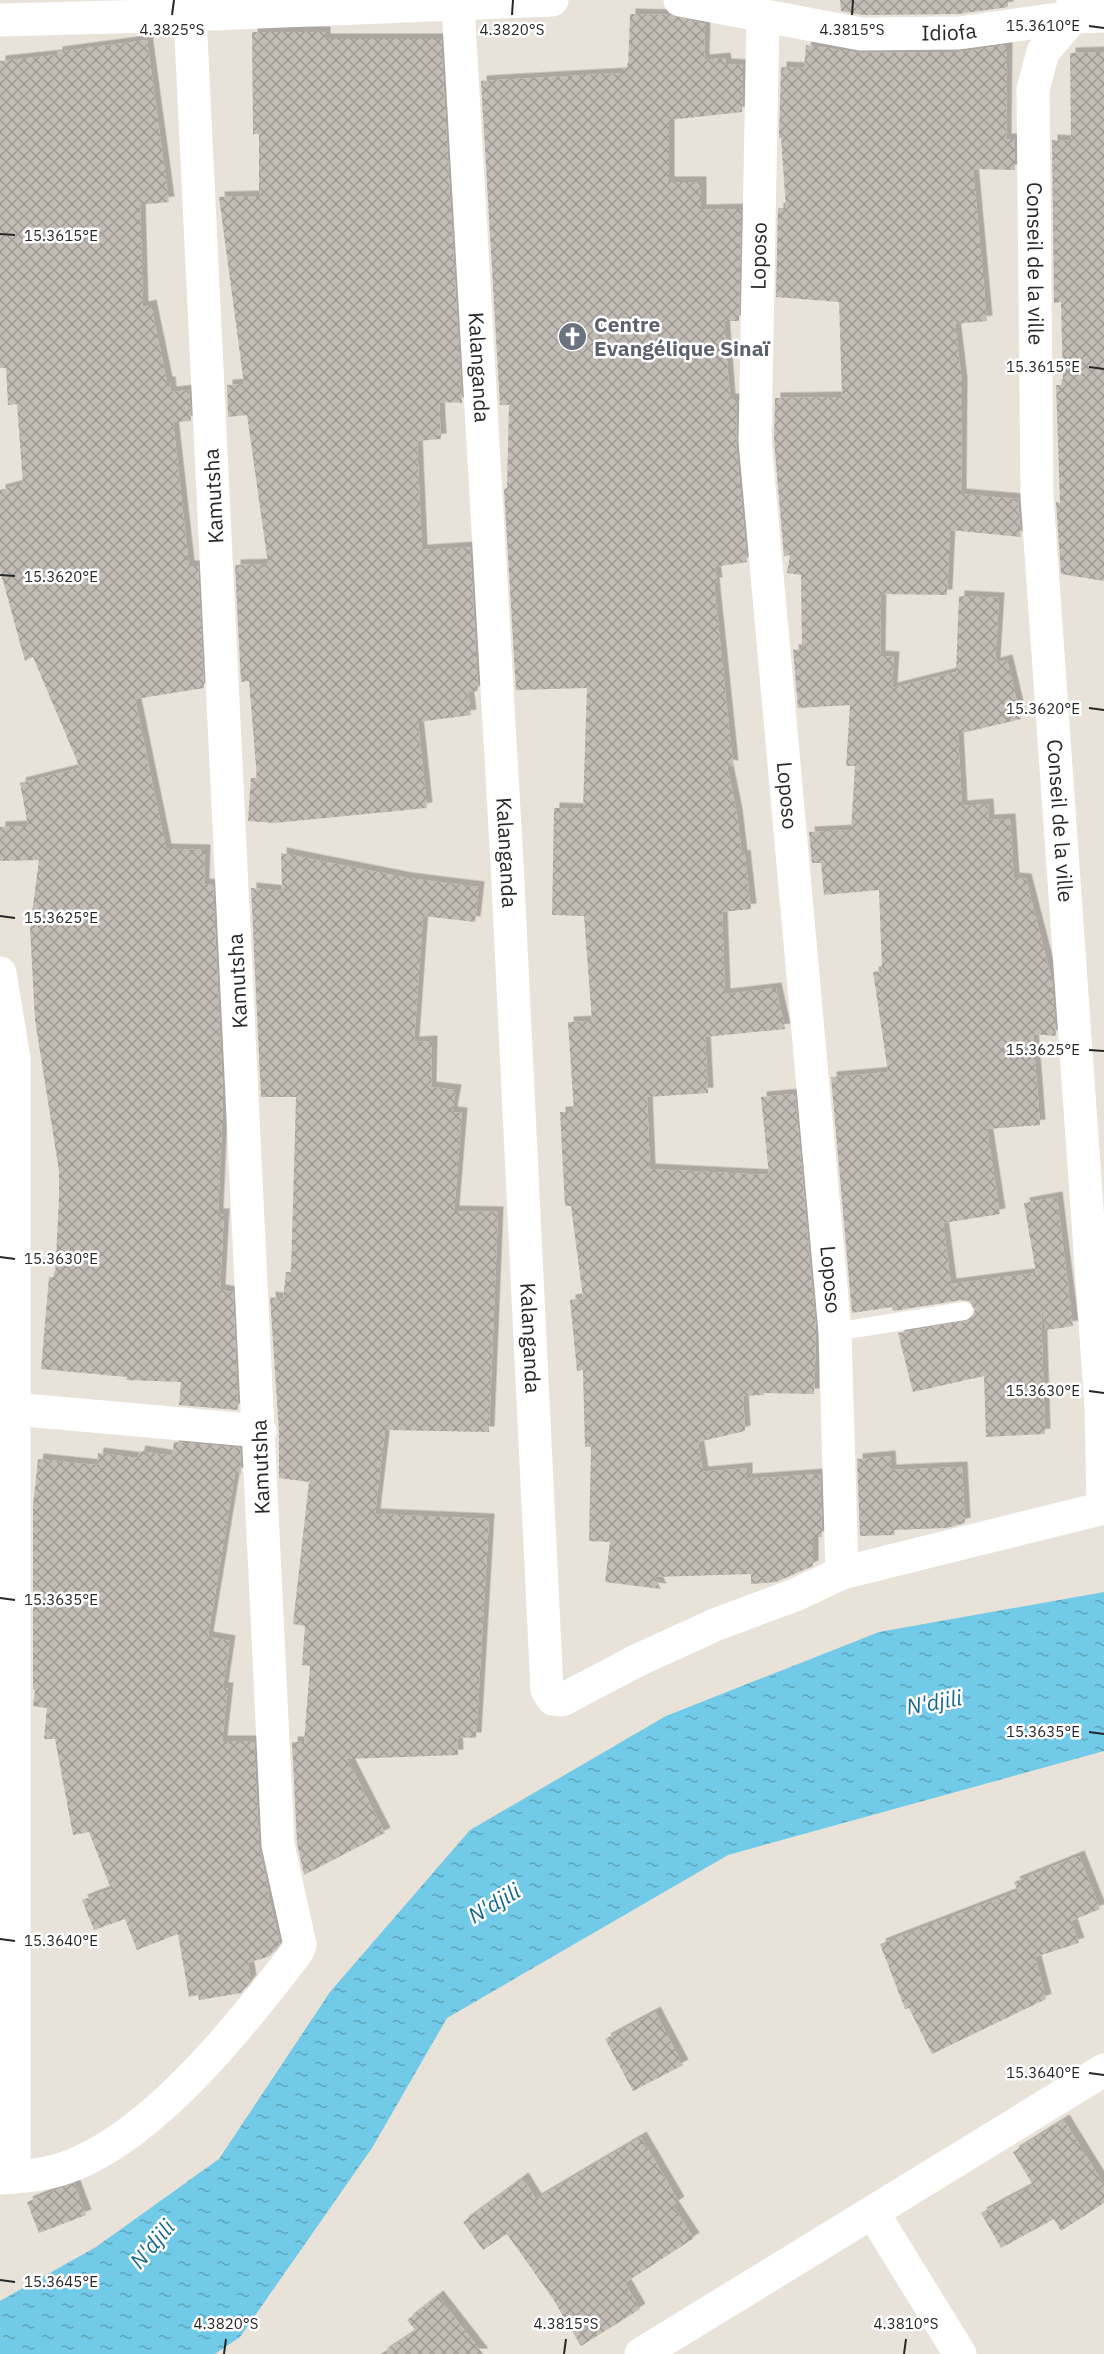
<svg xmlns="http://www.w3.org/2000/svg" width="1104" height="2354" font-family="'IBM Plex Sans',sans-serif">
  <defs>
    <pattern id="water-ripples" width="26" height="14" patternUnits="userSpaceOnUse" patternTransform="scale(1.5)"><rect width="26" height="14" fill="#71cae7"/><path d="M2 4q2-2 4 0t4 0M15 11q2-2 4 0t4 0" fill="none" stroke="#5da4bb"/></pattern>
    <pattern id="building-cross-hatch" width="8" height="8" patternUnits="userSpaceOnUse" patternTransform="scale(1.5)"><rect width="8" height="8" fill="#c2bcb5"/><path d="M0 0l8 8M0 8l8-8" fill="none" stroke="#9e9993"/></pattern>
    <filter id="shadow"><feDropShadow dx="5.5" dy="-5.5" stdDeviation="0" flood-color="#0004"/></filter>
  </defs>
  <rect width="100%" height="100%" fill="#e9e2d9"/>
  <polygon fill="url(#water-ripples)" points="1104,1592 1104,1751 728,1855 447,2018 372,2148 240,2337 215,2354 0,2354 0,2301 96,2247 219,2159 330,1992 470,1830 666,1716 879,1632"/>
  <g fill="url(#building-cross-hatch)" filter="url(#shadow)">
    <polygon points="840,0 1008,0 1008,7 958,14 863,15 841,11"/>
    <polygon points="630,14 670,15 705,24 704,60 725,58 726,64 743,65 742,112 669,120 669,182 701,182 701,210 741,209 739,321 724,321 730,399 737,399 736,443 747,562 715,567 717,583 714,583 733,766 727,765 737,814 742,856 745,855 751,909 722,912 725,994 776,988 785,1029 705,1037 708,1093 647,1097 650,1169 769,1175 761,1097 795,1094 816,1330 814,1394 764,1393 764,1395 743,1396 745,1431 698,1442 703,1472 747,1468 747,1479 820,1474 822,1537 813,1537 813,1566 776,1582 751,1584 751,1574 655,1577 661,1589 605,1582 610,1542 589,1541 591,1447 585,1447 583,1370 577,1371 570,1300 583,1298 571,1206 565,1206 560,1112 574,1112 568,1022 592,1021 584,916 552,915 554,808 583,809 587,688 516,690 504,489 507,488 509,405 500,405 481,81 622,73 622,68 628,68"/>
    <polygon points="252,32 325,32 325,39 441,39 462,403 439,402 441,439 417,441 422,550 470,547 478,691 468,692 471,715 418,722 427,808 274,823 248,821 251,778 257,778 249,681 241,682 235,565 268,564 247,415 228,417 227,385 244,384 219,197 259,196 259,134 253,134"/>
    <polygon points="147,40 169,202 140,205 143,307 151,305 167,382 170,382 171,392 189,390 191,421 173,422 189,566 198,566 204,688 135,699 166,849 205,850 204,884 213,885 223,1097 218,1214 224,1214 220,1290 233,1292 238,1410 179,1405 181,1382 126,1380 127,1377 41,1369 49,1277 55,1277 59,1198 59,1171 35,1020 30,928 39,860 0,861 0,827 28,826 20,783 80,768 33,657 25,661 0,570 0,490 23,484 17,404 8,405 6,368 0,368 0,61 57,55 57,52"/>
    <polygon points="806,45 861,53 959,52 1007,45 1006,139 1015,139 1015,170 973,169 987,321 955,324 962,383 961,494 1018,499 1021,537 950,530 947,595 881,594 880,656 894,657 892,688 956,672 959,596 999,598 995,663 1007,660 1021,719 958,734 962,806 988,804 989,820 1010,819 1014,878 1026,879 1052,981 1056,1036 1033,1034 1040,1125 987,1129 1000,1214 943,1223 951,1284 1036,1273 1024,1203 1057,1197 1073,1326 1046,1330 1042,1308 1041,1308 1045,1434 986,1437 984,1376 913,1392 898,1333 971,1320 975,1310 969,1301 962,1300 893,1311 892,1307 852,1313 831,1077 888,1072 873,972 882,971 879,890 824,895 821,863 812,863 809,832 851,830 855,766 846,766 850,705 798,708 793,650 802,649 801,575 787,573 790,555 784,556 774,440 775,398 842,397 839,302 776,297 778,208 786,208 781,138 779,138 781,67 804,68"/>
    <polygon points="1104,52 1104,581 1061,574 1056,502 1060,503 1056,385 1063,385 1061,302 1054,303 1052,140 1071,141 1070,53"/>
    <polygon points="281,853 407,878 479,887 475,922 423,916 414,1042 432,1041 431,1087 456,1090 452,1112 462,1113 454,1211 498,1212 489,1432 385,1430 375,1514 489,1519 476,1738 457,1737 458,1755 347,1759 385,1833 304,1875 297,1843 292,1742 304,1742 310,1666 302,1665 305,1626 293,1624 309,1482 279,1478 279,1432 270,1297 283,1299 286,1272 291,1272 296,1097 261,1097 251,888 282,891"/>
    <polygon points="174,1442 240,1448 241,1474 235,1473 208,1637 230,1641 223,1688 228,1688 222,1741 254,1741 259,1846 269,1893 268,1894 280,1943 270,1956 248,1963 251,1980 241,1993 199,2000 198,1995 189,1997 178,1934 137,1950 125,1919 94,1930 82,1900 111,1889 89,1832 73,1835 55,1739 44,1739 47,1708 33,1706 35,1690 33,1689 33,1506 38,1459 97,1465 98,1453 138,1458 140,1451 172,1456"/>
    <polygon points="890,1456 891,1470 962,1467 965,1523 947,1528 894,1530 895,1535 860,1536 857,1459"/>
    <polygon points="1079,1856 1100,1909 1071,1921 1079,1943 1035,1957 1046,1999 932,2054 909,2008 905,2009 880,1944 1018,1891 1014,1882"/>
    <polygon points="655,2012 683,2065 633,2091 605,2039"/>
    <polygon points="1064,2120 1104,2185 1104,2203 1061,2231 1054,2219 1001,2248 981,2213 1033,2185 1013,2152"/>
    <polygon points="641,2137 679,2202 673,2206 694,2238 625,2283 640,2309 581,2346 553,2299 507,2234 483,2250 463,2222 523,2178 536,2199"/>
    <polygon points="74,2183 86,2215 39,2233 27,2202"/>
    <polygon points="438,2296 483,2354 381,2354 416,2331 407,2320"/>
  </g>
  <g fill="none" stroke-linecap="round" stroke-linejoin="round">
    <polyline stroke="#fff" stroke-width="18" points="835,1332 964,1311"/>
    <g stroke="#fff" stroke-width="33">
      <path id="s1" d="M680,0L861,34L959,33L1073,17L1104,16"/>
      <path id="s2" d="M1073,0V17L1043,52L1033,89L1037,497L1101,1407L1103,1508"/>
      <path id="s3" d="M458,5L507,863L547,1690L553,1699L562,1700L638,1660L717,1624L795,1595L842,1573L1104,1508"/>
      <path id="s4" d="M763,15L755,441L835,1332L842,1573"/>
      <polyline points="0,20 190,15 552,0"/>
      <polyline points="0,973 14,1059 14,2177 0,2178"/>
      <polyline points="14,1409 260,1431"/>
      <path d="M14,2177C26,2176 39,2175 51,2172C144,2150 241,2025 297,1952L300,1945L278,1845L190,15"/>
      <polyline points="873,2213 960,2354"/>
      <polyline points="641,2354 1104,2070"/>
    </g>
  </g>
  <path fill="none" stroke="#272727" stroke-width="2" d="M172,15L174,0M512,15L513,0M852,15L853,0M1089,26L1104,28M0,234L15,235M1089,367L1104,369M0,575L15,576M1089,708L1104,710M0,916L15,918M1089,1050L1104,1051M0,1257L15,1259M1089,1391L1104,1393M0,1598L15,1600M1089,1732L1104,1734M0,1939L15,1941M1089,2073L1104,2075M0,2280L15,2282M224,2354L226,2339M564,2354L566,2339M904,2354L906,2339"/>
  <defs>
    <symbol id="church-disc" viewBox="-11 -11 22 22"><circle r="9.5" fill="#6b7280" stroke="#fff"/><path d="M-1.2-6h2.4v3.5h3.3v2.4h-3.3V6h-2.4V-.1h-3.3v-2.4h3.3Z" fill="#fff"/></symbol>
  </defs>
  <g fill-rule="evenodd">
    <use href="#church-disc" x="556" y="320" width="33" height="33"/>
  </g>
  <g text-anchor="middle" stroke-width="5" stroke-linejoin="round" paint-order="stroke">
    <g font-size="21" fill="#272727" stroke="#fff">
      <text dy="7" stroke="none"><textPath href="#s1" startOffset="272">Idiofa</textPath></text>
      <text transform="translate(759 256) rotate(-89)" y="7">Loposo</text>
      <text dy="7" stroke="none"><textPath href="#s2" startOffset="276">Conseil de la ville</textPath></text>
      <text dy="7" stroke="none"><textPath href="#s3" startOffset="363">Kalanganda</textPath></text>
      <text transform="translate(214 496) rotate(-93)" y="7">Kamutsha</text>
      <text dy="7" stroke="none"><textPath href="#s4" startOffset="782">Loposo</textPath></text>
      <text dy="7" stroke="none"><textPath href="#s2" startOffset="834">Conseil de la ville</textPath></text>
      <text dy="7" stroke="none"><textPath href="#s3" startOffset="849">Kalanganda</textPath></text>
      <text transform="translate(238 981) rotate(-93)" y="7">Kamutsha</text>
      <text dy="7" stroke="none"><textPath href="#s4" startOffset="1268">Loposo</textPath></text>
      <text dy="7" stroke="none"><textPath href="#s3" startOffset="1335">Kalanganda</textPath></text>
      <text transform="translate(261 1467) rotate(-92)" y="7">Kamutsha</text>
    </g>
    <g font-size="21" font-weight="bold" fill="#5b616d" stroke="#fff" text-anchor="start">
      <text x="594" y="332">Centre<tspan x="594" dy="24">Evangélique Sinaï</tspan></text>
    </g>
    <g font-size="22" font-style="italic" fill="#14678f" stroke="#fff">
      <text transform="translate(934 1702) rotate(-10)" y="8">N'djili</text>
      <text transform="translate(494 1903) rotate(-31)" y="8">N'djili</text>
      <text transform="translate(152 2244) rotate(-50)" y="8">N'djili</text>
    </g>
  </g>
  <g font-size="15" text-anchor="middle" fill="#272727" stroke="#fff" stroke-width="5" stroke-linejoin="round" paint-order="stroke">
    <text x="1043" y="31">15.3610°E</text>
    <text x="172" y="35">4.3825°S</text>
    <text x="512" y="35">4.3820°S</text>
    <text x="852" y="35">4.3815°S</text>
    <text x="61" y="241">15.3615°E</text>
    <text x="1043" y="372">15.3615°E</text>
    <text x="61" y="582">15.3620°E</text>
    <text x="1043" y="714">15.3620°E</text>
    <text x="61" y="923">15.3625°E</text>
    <text x="1043" y="1055">15.3625°E</text>
    <text x="61" y="1264">15.3630°E</text>
    <text x="1043" y="1396">15.3630°E</text>
    <text x="61" y="1605">15.3635°E</text>
    <text x="1043" y="1737">15.3635°E</text>
    <text x="61" y="1946">15.3640°E</text>
    <text x="1043" y="2078">15.3640°E</text>
    <text x="61" y="2287">15.3645°E</text>
    <text x="226" y="2329">4.3820°S</text>
    <text x="566" y="2329">4.3815°S</text>
    <text x="906" y="2329">4.3810°S</text>
  </g>
</svg>
